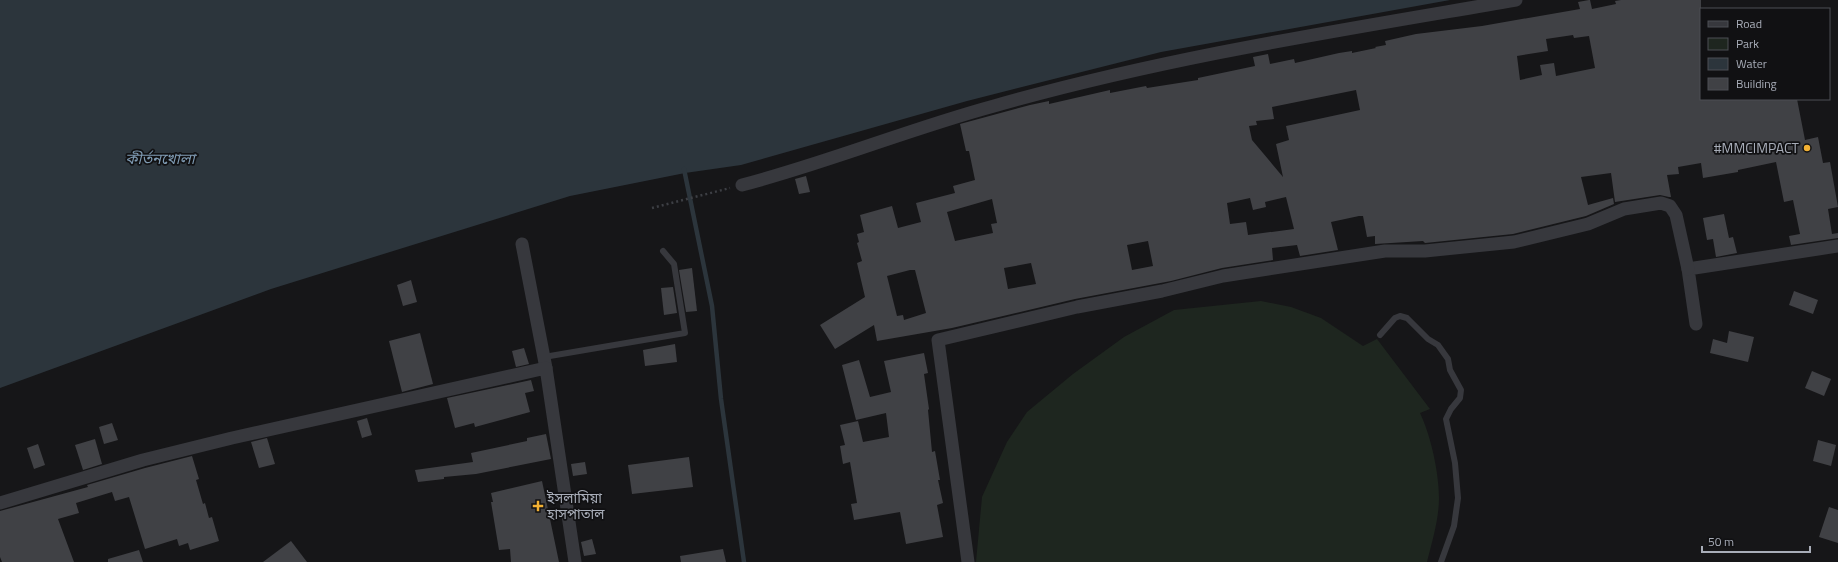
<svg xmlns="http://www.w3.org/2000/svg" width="1838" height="562" font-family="'Titillium Web','Noto Sans Bengali',sans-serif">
  <rect width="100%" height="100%" fill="#161618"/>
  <path fill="#1e261f" d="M1261,301L1291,307L1321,318L1363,346L1377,339L1430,409L1420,413C1431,436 1439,473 1439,498C1439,519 1432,542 1427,562H976L982,497L1007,442L1027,412L1073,374L1124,337L1174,310Z"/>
  <polygon fill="#2c353c" points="0,0 1450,0 1161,52 967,101 741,165 685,173 570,196 271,289 0,388"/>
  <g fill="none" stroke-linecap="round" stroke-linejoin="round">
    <polyline stroke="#2c353c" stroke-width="4.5" points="684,169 712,306 721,399 744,562"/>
  </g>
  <g fill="#404145" fill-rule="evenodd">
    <path d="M1589,0H1590L1592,9L1616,4L1615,1L1621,0H1701V99H1797L1805,140L1818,137L1823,163L1830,162L1838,207L1828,209L1832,234L1838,233V238L1791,245L1789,236L1800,234L1793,200L1784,202L1776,162L1738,170V172L1703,178L1701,163L1678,167L1679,174L1667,175L1671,197H1669L1660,195L1615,202L1611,173L1581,177L1588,205L1613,198L1614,204L1586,216L1513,234L1425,243L1423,241L1375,244V236L1367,237L1363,216H1359L1331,222L1338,250L1300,256L1297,245L1272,248L1273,260L1222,268L1171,281L1075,299L952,328L877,341L874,325L835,349L820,325L865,297L857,263L862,261L857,243L859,242L857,234L864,232L860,215L892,206L898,228L921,222L916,203L955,193L953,186L975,180L969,151H966L960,124L1030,105L1049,101V104L1110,90V93L1146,86L1147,88L1198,80V78L1255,66L1253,57L1268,54L1270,64L1294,59L1295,63L1339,53L1352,51V53L1376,48L1375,47L1386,45L1385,41L1416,34L1482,26L1580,9L1578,2ZM1573,35L1574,38L1589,36L1595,68L1556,76L1554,63L1540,65L1542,75L1520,80L1517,56L1548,51L1546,39ZM1356,90L1360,110L1286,126L1289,140L1276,144L1283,177L1252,140L1249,126L1257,125L1256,121L1274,119L1272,107ZM1286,197L1294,229L1248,235L1246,222L1230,224L1227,203L1250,198L1253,210L1266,207L1265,202ZM992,199L997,223L991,224L993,233L955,241L947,212ZM1148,241L1153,266L1132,270L1127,245ZM1031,263L1036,284L1008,289L1004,268ZM910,270H915L926,313L904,320L903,315L897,316L887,276Z"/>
    <polygon points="806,176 810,192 799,194 795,179"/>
    <polygon points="1724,214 1729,238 1733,237 1737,253 1716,257 1713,239 1707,240 1703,218"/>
    <polygon points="692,268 697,311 686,312 679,270"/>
    <polygon points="411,280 417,302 403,306 397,285"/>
    <polygon points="673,287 677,313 664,315 661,288"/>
    <polygon points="1794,291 1818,300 1813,314 1789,305"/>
    <polygon points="1729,331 1754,337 1748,362 1710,353 1713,339 1727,343"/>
    <polygon points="420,333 433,384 402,392 389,341"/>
    <polygon points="675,344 677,362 645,366 643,350"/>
    <polygon points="524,348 529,364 516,367 512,351"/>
    <polygon points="924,353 928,373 924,374 929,409 928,410 932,452 935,451 940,480 938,480 943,503 937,505 943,537 906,544 900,512 854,520 851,504 857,503 850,462 843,464 840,446 845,445 840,425 858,421 863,442 889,437 886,413 856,420 842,365 859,360 870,397 891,392 884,361"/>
    <polygon points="1812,371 1831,379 1824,396 1805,388"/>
    <polygon points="531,380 534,391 525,393 530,412 475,427 474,423 455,428 447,398"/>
    <polygon points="367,418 372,435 362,438 357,421"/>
    <polygon points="112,423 118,440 104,444 99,427"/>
    <polygon points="546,434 551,459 476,474 444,477 444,479 418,482 415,470 473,462 471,453 527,441 527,438"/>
    <polygon points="267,438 275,464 259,468 251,442"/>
    <polygon points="95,439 102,464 83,470 75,445"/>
    <polygon points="1818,440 1836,445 1831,466 1813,461"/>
    <polygon points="38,444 45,465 34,469 27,448"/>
    <polygon points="192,456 199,479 196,480 203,504 205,503 209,518 212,517 219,541 190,550 188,543 179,546 177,539 145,549 129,497 115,501 112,492 76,503 79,513 58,519 74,562 2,562 0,557 0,511 88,487 87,485 145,468"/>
    <polygon points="689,457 693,487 632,494 628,465"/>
    <polygon points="585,462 587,474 573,476 571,464"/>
    <polygon points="542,481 559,562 511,562 510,549 499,550 491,502 493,502 491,493"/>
    <polygon points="1829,507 1838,510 1838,543 1819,537"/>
    <polygon points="592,539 596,554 584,556 581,542"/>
    <polygon points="291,541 307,562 263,562"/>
    <polygon points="723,549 726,562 681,562 680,556"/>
    <polygon points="139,550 143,562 108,562 108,559"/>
  </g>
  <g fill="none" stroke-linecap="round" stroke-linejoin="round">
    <polyline stroke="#3d3f44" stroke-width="2.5" stroke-dasharray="2 3" stroke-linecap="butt" points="652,208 730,188"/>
    <g stroke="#37383d" stroke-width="6">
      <polyline points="1380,335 1395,318 1400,316 1407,318 1428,339 1438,345 1448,359 1450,370 1461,390 1460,398 1451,409 1446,419 1455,463 1458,498 1454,526 1441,562"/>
      <polyline points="544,357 685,333 674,264 663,251"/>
    </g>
    <g stroke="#37383d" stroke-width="13">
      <path d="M742,185C827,163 909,129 994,106C1165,57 1342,30 1516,0"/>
      <polyline points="522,244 546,368"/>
      <polyline points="1696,324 1688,269 1838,246"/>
      <polyline points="0,503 143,460 232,438 546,368 575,562"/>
      <polyline points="968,562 938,340 1077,307 1162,291 1223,276 1385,251 1425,251 1514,242 1588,224 1624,209 1661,203 1670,206 1676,215 1688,269"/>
    </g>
  </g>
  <g fill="#f2b134" stroke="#111113" stroke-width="1.5">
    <circle cx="1807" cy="148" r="4"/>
    <path d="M536 500h4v4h4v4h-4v4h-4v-4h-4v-4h4z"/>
  </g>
  <g text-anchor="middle" stroke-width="3.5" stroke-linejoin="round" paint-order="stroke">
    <g font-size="14" fill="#a8adb8" stroke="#111113" text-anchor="end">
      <text x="1799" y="153">#MMCIMPACT</text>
      <text x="547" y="503" text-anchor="start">ইসলামিয়া<tspan x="547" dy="16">হাসপাতাল</tspan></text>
    </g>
    <g font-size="15" font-style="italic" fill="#7f9bb3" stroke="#111113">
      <text x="160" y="164">কীর্তনখোলা</text>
    </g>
  </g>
  <rect x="1700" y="8" width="130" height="92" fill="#111113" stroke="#4d4f55"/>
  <rect x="1708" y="21" width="20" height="6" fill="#37383d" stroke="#4d4f55"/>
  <text x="1736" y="28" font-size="12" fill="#a8adb8">Road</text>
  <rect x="1708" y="38" width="20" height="12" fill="#1e261f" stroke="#4d4f55"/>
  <text x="1736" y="48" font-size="12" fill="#a8adb8">Park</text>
  <rect x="1708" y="58" width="20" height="12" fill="#2c353c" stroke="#4d4f55"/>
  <text x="1736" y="68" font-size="12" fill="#a8adb8">Water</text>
  <rect x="1708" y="78" width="20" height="12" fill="#404145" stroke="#4d4f55"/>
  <text x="1736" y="88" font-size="12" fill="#a8adb8">Building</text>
  <path d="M1702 546v6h108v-6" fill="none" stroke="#a8adb8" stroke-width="2"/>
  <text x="1708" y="546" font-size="12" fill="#a8adb8" stroke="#111113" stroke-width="3" paint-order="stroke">50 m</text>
</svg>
